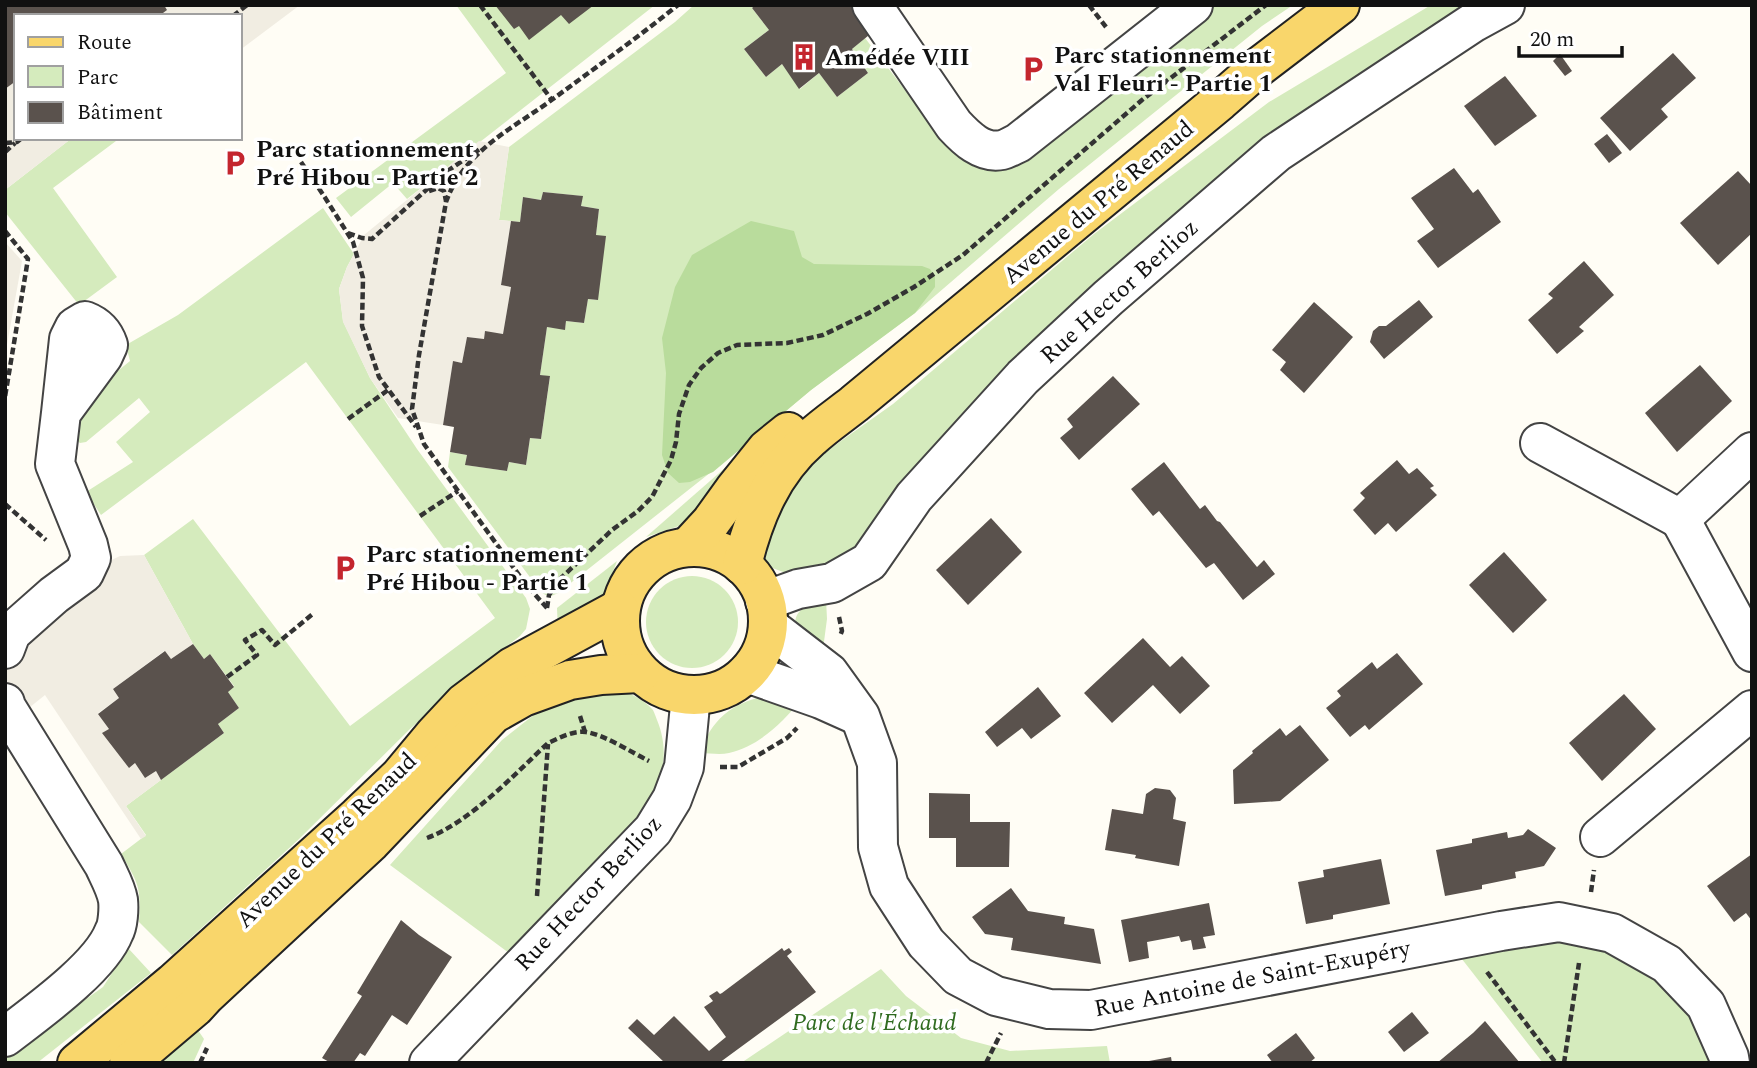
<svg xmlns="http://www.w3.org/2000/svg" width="1757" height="1068" font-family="Spectral,serif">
  <rect width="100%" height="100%" fill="#fffdf5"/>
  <g fill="#d5ebbd">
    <polygon points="456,5 655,5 407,199 393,183 351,217 336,198 506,73"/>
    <path d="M694,5H755L752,8L769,30L744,49L766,77L782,64L800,89L819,73L837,97L868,73L852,49L865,38L952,151L961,158L971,163L1191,25L1213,5H1293L1262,26L1059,189L915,313L811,390L744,446L558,593C550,597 548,597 541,592L448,467L450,452L467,455L466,465L507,471L509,462L526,465L530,438L541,439L550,377L540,375L547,327L565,329L566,321L584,323L588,299L598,300L596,235L599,209L581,206L582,196L543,192L541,200L523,197L520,222L499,220L509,147L675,22Z"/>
    <polygon points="1431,5 1474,5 893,497 870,526 856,548 837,565 786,573 767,566 762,558 765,534 799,479 817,458 893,404 1094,234 1269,102"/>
    <polygon points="72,138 120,138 53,188 117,277 79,305 5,212 5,190"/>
    <path d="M323,208L354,254L347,267L339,289L343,321L370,378L417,449L526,598L530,609L526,629L520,636L482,665L411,728L298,840L172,955L139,922C141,887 139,884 121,854L146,835L126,806L224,733L218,724L239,708L228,692L234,686L210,654L204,659L193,644L144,555L193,519L350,726L495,618L306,362L101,515L86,492L133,462L116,442L150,412L139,398L86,442L80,443L76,440L78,411L92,392L130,361L126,345L178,315Z"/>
    <polygon points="726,467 720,487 688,523 646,537"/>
    <polygon points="617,561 606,590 599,603 558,632 557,608"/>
    <circle cx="692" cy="622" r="46"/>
    <path d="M826,599L827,619L823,649L795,625C795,607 811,604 826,599Z"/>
    <path d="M609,686C624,691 642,697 653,710C654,712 656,717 657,720C669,749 663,773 654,802L524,964L390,865L502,740L540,710Z"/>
    <path d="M768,695L801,700C782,723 759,746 729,753C720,755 709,753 700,753C712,718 732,703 768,695Z"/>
    <polygon points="1544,936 1605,949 1663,984 1690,1010 1711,1063 1543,1063 1458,954"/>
    <polygon points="128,948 151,973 37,1063 5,1063 5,1057 103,987"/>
    <polygon points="881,969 906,996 961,1038 1010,1051 1107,1046 1110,1063 741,1063"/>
    <polygon points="191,1020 204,1039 193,1063 164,1063 155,1052"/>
  </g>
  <polygon fill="#b9dc9c" points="751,221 794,231 802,257 814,264 922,266 930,269 935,277 935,287 915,313 811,390 713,472 690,482 679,483 668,473 662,455 666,373 662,338 675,287 692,255"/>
  <g fill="#f1ede2">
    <polygon points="164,5 300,5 240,50 240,16 159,16 167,10"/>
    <polygon points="16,81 16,138 72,138 5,190 5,89"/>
    <polygon points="479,141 509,147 499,220 511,221 501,285 511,287 503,334 485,332 484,339 467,337 462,363 453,362 443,425 398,418 370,378 343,322 339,289 347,267 364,235"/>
    <polygon points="5,242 22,261 5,356"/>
    <polygon points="144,555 193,644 171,659 164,651 113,689 119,698 98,713 109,729 129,768 135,763 145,778 156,771 161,780 126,806 146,836 141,839 45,695 25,711 5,703 5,649 84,573 120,556"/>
  </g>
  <g fill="#5a524d">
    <polygon points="5,5 24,5 26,7 28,5 164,5 167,10 159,16 16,16 16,81 5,89"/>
    <polygon points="495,5 594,5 569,24 561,15 529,40 519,26 514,29"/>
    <polygon points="755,5 860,5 874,31 852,49 868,73 837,97 819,73 799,89 782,64 766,77 744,49 769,30 752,8"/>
    <polygon points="1673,53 1696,78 1661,109 1668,117 1630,151 1600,118"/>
    <polygon points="1560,54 1572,71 1565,76 1553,61"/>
    <polygon points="1505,76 1537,116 1495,146 1464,106"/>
    <polygon points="1607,134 1622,153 1609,163 1594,144"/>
    <polygon points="1454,168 1473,193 1478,189 1501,222 1438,268 1417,241 1434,229 1411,198"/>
    <polygon points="1738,171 1752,186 1752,233 1718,265 1680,223"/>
    <polygon points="543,192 583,196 581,206 599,209 596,235 606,236 598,300 588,299 584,323 566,321 565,330 547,327 540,375 550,376 541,439 530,438 526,465 509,462 507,471 465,465 467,455 450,452 454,427 443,425 453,361 462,363 467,337 484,339 485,331 503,334 511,287 501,285 511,221 520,222 523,197 541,200"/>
    <polygon points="1584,261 1614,295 1579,327 1584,331 1557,354 1528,320 1553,298 1548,294"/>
    <polygon points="1419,300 1433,317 1384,359 1370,342 1373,331 1379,326 1386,326"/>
    <polygon points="1314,302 1353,337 1304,393 1280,370 1286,362 1272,350"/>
    <polygon points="1700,365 1732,401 1677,452 1645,413"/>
    <polygon points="1113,376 1140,404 1079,460 1060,438 1073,427 1067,419"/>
    <polygon points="1397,460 1409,474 1417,468 1434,486 1430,488 1437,495 1396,532 1388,523 1375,535 1353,510 1365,498 1360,493"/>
    <polygon points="1164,462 1200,509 1205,505 1217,521 1220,522 1257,567 1264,560 1275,574 1243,600 1214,563 1206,568 1159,511 1153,516 1131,489"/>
    <polygon points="991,518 1022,552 968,605 936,570"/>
    <polygon points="1504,552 1547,600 1513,633 1469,585"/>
    <polygon points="1143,638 1170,667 1182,656 1210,686 1180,714 1153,685 1112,723 1084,693"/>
    <polygon points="193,644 204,659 210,654 234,687 228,692 239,708 218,724 224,733 161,780 156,771 145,778 135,763 129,768 102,733 109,729 98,714 119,698 113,689 165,651 171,659"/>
    <polygon points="1397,653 1423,684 1369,730 1365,725 1350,737 1326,708 1341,696 1337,691 1372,662 1377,669"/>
    <polygon points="1038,687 1061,716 1031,739 1022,728 997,747 985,732"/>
    <polygon points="1624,694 1656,729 1602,781 1569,743"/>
    <polygon points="1300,725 1329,760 1280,801 1234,804 1233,770 1253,753 1252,751 1280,728 1286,736"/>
    <polygon points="1155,788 1170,790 1176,798 1173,819 1186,822 1179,866 1135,858 1136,855 1105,850 1112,809 1143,814 1146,794"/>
    <polygon points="929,793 970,794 970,822 1010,822 1009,867 956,867 956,838 929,838"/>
    <polygon points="1528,829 1556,848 1544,866 1515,872 1516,878 1482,885 1482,889 1445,896 1436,850 1472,843 1472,839 1507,832 1508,838 1523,835"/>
    <polygon points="1752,854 1752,921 1746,913 1734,922 1707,886"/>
    <polygon points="1381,859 1390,904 1333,915 1333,919 1306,924 1298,882 1324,877 1323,870"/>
    <polygon points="1011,888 1028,911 1065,917 1064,924 1094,929 1101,964 1011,950 1013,938 985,934 972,917"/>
    <polygon points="1209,903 1215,935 1203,937 1206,948 1193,950 1191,940 1181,942 1179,936 1147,942 1149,958 1129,962 1121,920"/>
    <polygon points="401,920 419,935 452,957 407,1025 392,1015 365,1056 360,1053 353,1063 331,1063 322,1058 362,996 357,993"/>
    <polygon points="782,948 784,951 789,948 792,952 787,956 816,992 719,1063 665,1063 628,1028 637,1019 654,1035 674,1016 709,1051 726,1037 704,1007 713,1001 709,996 717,991 720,994 722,993"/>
    <polygon points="1412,1012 1429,1033 1404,1052 1388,1032"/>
    <polygon points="1485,1021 1520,1063 1437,1063 1473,1033"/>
    <polygon points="1296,1033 1315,1058 1309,1063 1273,1063 1267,1055"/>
    <polygon points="1171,1057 1172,1063 1149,1063 1149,1061"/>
  </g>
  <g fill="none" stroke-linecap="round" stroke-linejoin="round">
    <defs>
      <g id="minor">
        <path d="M872,5L954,125C966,138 982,154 1002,150C1007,149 1013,145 1018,143L1193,5"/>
        <polyline points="1540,443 1680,519 1752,452"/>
        <polyline points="1680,519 1752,652"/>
        <polyline points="765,601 798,589 832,583 869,562 914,497 1023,377 1108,298 1276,153 1474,22 1505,5"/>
        <polyline points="768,626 829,673 860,716 877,763 878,847 889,886 926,943 958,976 996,996 1049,1009 1091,1010 1501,931 1559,922 1612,933 1667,964 1706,1005 1729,1057 1730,1063"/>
        <path d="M5,649L11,633L54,595L84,573L91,558L88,545L55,464L61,413L103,356L108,345C104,333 98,326 85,321L75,327L69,339L61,413"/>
        <polyline points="747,673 821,699 859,716"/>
        <path d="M5,703L6,707L104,865C109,876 116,888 118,900C119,909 118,925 114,932C100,968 36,1013 5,1037"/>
        <polyline points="1600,837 1752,710"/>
        <polyline points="429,1063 653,830 672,799 684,767 691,695"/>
      </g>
      <g id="major">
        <circle cx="694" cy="621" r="74"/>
        <polyline points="688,547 711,522 734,490 767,449 788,432"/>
        <path d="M742,565C754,516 772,472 811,438C824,426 840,415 854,404L1220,101L1260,66L1340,5"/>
        <polyline points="77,1063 173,983 358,816 400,776 435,734 464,703 512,667 619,609"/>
        <polyline points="129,1063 195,1007 206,995 371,842 493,714 523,697 570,680 601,675 640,673"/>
      </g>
    </defs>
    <use href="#minor" stroke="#444" stroke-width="42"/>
    <use href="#major" stroke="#222" stroke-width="42"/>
    <g stroke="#333" stroke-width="4.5" stroke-dasharray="7 3.5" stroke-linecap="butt">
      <polyline points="480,5 552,100"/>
      <polyline points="1089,5 1106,27"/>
      <polyline points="233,16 247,5"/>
      <polyline points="5,143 17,142 22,138"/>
      <polyline points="5,152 15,143"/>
      <polyline points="301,162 324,196 353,242 363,278 362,326 379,377 416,427"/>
      <polyline points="429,191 438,188 444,191 446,201"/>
      <polyline points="5,231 28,259 5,397"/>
      <polyline points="348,233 362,238 372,239 446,172 480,149"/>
      <polyline points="348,419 388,390"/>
      <polyline points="5,504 46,540"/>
      <polyline points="420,516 458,491"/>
      <polyline points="547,608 549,595 560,579 612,530 638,511 652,497 671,460 676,442 679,414 689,385 701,368 718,353 737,345 787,343 823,335 867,314 914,287 963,255 1142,100 1266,5"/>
      <path d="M547,608L524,582L424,444L412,409L419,355L446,202C464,151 512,129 553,99C595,68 637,38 678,5"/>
      <polyline points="839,617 842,631 840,636"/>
      <polyline points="227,677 257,655 245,640 262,630 275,645 314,613"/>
      <polyline points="580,716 585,732"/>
      <polyline points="720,767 738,767 787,738 797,728"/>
      <path d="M427,838C470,822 514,775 548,743C559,738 574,730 586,732C605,735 631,752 649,761"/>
      <polyline points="1591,892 1594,870"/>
      <polyline points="537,896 548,744"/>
      <polyline points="1487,972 1556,1063"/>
      <polyline points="200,1063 207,1048"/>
      <polyline points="986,1063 1001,1033"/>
      <polyline points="1564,1063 1579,963"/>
    </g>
    <use href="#minor" stroke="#fff" stroke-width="38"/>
    <use href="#major" stroke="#f9d66b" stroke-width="38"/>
  </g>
  <defs>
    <symbol id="building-bare" viewBox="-9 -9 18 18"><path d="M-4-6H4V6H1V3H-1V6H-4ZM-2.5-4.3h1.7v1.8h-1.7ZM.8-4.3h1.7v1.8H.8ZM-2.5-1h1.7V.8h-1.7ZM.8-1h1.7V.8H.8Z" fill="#c4262e" stroke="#fff" stroke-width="2.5" paint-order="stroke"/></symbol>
    <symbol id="parking-bare" viewBox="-9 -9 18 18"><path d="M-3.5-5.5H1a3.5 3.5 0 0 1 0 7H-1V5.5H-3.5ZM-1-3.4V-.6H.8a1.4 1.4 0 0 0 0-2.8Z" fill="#c4262e" stroke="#fff" stroke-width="2.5" paint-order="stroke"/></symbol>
  </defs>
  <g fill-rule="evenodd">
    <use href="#building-bare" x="785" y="38" width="38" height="38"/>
    <use href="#parking-bare" x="1014" y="50" width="38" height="38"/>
    <use href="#parking-bare" x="216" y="144" width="38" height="38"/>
    <use href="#parking-bare" x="326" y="549" width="38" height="38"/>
  </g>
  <g text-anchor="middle" stroke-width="7" stroke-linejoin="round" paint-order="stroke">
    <g font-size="24" font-weight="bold" fill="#111" stroke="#fff" text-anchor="start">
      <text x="1054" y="63">Parc stationnement<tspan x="1054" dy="28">Val Fleuri - Partie 1</tspan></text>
      <text x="825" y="65">Amédée VIII</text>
      <text x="256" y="157">Parc stationnement<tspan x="256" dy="28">Pré Hibou - Partie 2</tspan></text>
      <text x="366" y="562">Parc stationnement<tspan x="366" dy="28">Pré Hibou - Partie 1</tspan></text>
    </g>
    <g font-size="24" fill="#111" stroke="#fff">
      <text transform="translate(1098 202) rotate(-40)" y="8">Avenue du Pré Renaud</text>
      <text transform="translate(1119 291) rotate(-42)" y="8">Rue Hector Berlioz</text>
      <text transform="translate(326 840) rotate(-44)" y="8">Avenue du Pré Renaud</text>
      <text transform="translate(588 893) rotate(-47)" y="8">Rue Hector Berlioz</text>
      <text transform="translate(1252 978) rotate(-11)" y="8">Rue Antoine de Saint-Exupéry</text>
    </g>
    <g font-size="24" font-style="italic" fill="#2f6b1f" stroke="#fff">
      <text x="874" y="1030">Parc de l'Échaud</text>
    </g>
  </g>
  <rect width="1757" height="1068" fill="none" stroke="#111111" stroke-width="14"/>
  <rect x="14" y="14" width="228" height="126" fill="#ffffff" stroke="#a0a0a0" stroke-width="2"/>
  <rect x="28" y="37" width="35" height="10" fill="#f9d66b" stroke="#a0a0a0" stroke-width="2"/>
  <text x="77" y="49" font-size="21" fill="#111111">Route</text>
  <rect x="28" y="66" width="35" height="21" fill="#d5ebbd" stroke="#a0a0a0" stroke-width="2"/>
  <text x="77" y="84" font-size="21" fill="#111111">Parc</text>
  <rect x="28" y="102" width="35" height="21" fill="#5a524d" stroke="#a0a0a0" stroke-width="2"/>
  <text x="77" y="119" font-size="21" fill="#111111">Bâtiment</text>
  <path d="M1519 46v10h103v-10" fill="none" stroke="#111111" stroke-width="3.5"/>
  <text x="1530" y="46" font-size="21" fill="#111111" stroke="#ffffff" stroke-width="5" paint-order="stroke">20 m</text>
</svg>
